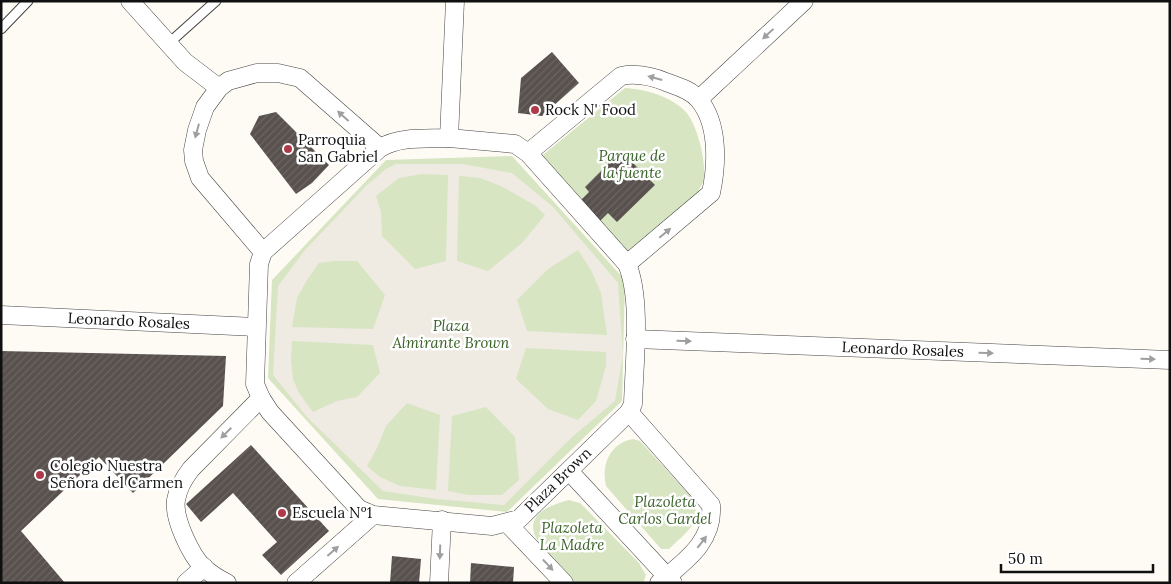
<svg xmlns="http://www.w3.org/2000/svg" width="1171" height="584" font-family="Lora,serif">
  <defs>
    <pattern id="building-hatch" width="6" height="6" patternUnits="userSpaceOnUse" patternTransform="scale(1.25)"><rect width="6" height="6" fill="#58514e"/><path d="M-1 1l2-2M0 6l6-6M5 7l2-2" fill="none" stroke="#6b6563"/></pattern>
  </defs>
  <rect width="100%" height="100%" fill="#fefbf5"/>
  <g fill="#d7e5c2">
    <path d="M625,88C645,89 670,96 685,111C697,123 706,161 704,177C704,182 700,187 698,192L625,256L538,159Z"/>
    <polygon points="512,156 625,280 622,401 507,512 378,499 268,378 272,280 386,160"/>
    <path d="M633,439L640,441L692,498C704,523 685,533 669,549H661L606,486C601,465 610,443 633,439Z"/>
    <path d="M569,500L580,503L587,510L639,563L646,575L643,583H576C548,554 499,518 569,500Z"/>
  </g>
  <path fill="#efebe3" fill-rule="evenodd" d="M396,164H463L512,173L553,207L618,283L623,355L615,401L572,437L504,505L436,499L383,491L307,417L273,375L278,286L305,250L367,185L386,169ZM422,174L448,175L446,261L415,269L382,236L381,212L376,196L399,178ZM459,176L480,178L501,186L536,206L545,215L522,243L488,271L457,261ZM578,250L591,270L601,293L607,335L527,331L517,300L548,269ZM333,261H357L385,295L373,329L292,327L297,298L307,280L319,263ZM292,341L373,345L380,373L357,397L337,401L313,412L299,393L293,379L291,360ZM526,348L606,352V366L596,401L578,420L548,409L516,379ZM407,403L440,415L436,490L400,486L380,477L367,466L377,448L386,426ZM486,407L515,437L519,480L502,495H468L448,491L452,416Z"/>
  <g fill="url(#building-hatch)">
    <polygon points="552,52 579,83 542,116 518,113 521,78"/>
    <polygon points="276,112 329,165 312,183 296,194 250,134 259,116"/>
    <polygon points="621,151 655,185 617,222 608,213 600,221 580,201 589,192 585,187"/>
    <polygon points="1,351 226,356 223,406 133,493 99,457 21,531 65,583 1,583"/>
    <polygon points="251,445 329,531 281,575 262,555 277,542 233,493 201,522 186,504"/>
    <polygon points="392,556 421,559 419,583 390,583"/>
    <polygon points="471,563 514,567 513,583 470,583"/>
  </g>
  <g fill="none" stroke-linecap="round" stroke-linejoin="round">
    <defs>
      <g id="lane">
        <polyline points="1,29 28,1"/>
        <polyline points="168,44 216,1"/>
      </g>
      <g id="street">
        <polyline points="130,1 185,62 219,88"/>
        <polyline points="699,99 804,1"/>
        <path d="M449,138L515,144L528,153L627,264C642,299 634,365 633,404L629,412L519,519L492,526L373,515L359,509L270,412L261,398L255,384L259,264L263,252L380,148C400,136 426,139 449,138Z"/>
        <polyline points="449,138 455,1"/>
        <path d="M528,153L621,76C636,73 651,76 666,82C677,86 692,90 699,100C719,124 717,165 711,193L627,264"/>
        <polyline points="263,252 200,178 194,161 193,150 197,130 205,107 219,88 228,81 257,73 278,73 300,78 380,148"/>
        <path id="s1" d="M1,315L256,327"/>
        <path id="s2" d="M635,339L1170,360"/>
        <path d="M629,412L711,505C714,542 685,561 659,583"/>
        <polyline points="569,471 673,583"/>
        <polyline points="507,523 564,583"/>
        <polyline points="186,583 204,567"/>
        <path d="M227,583C219,579 211,574 204,568C191,556 173,518 176,500C178,488 184,478 191,469L261,398"/>
        <polyline points="296,583 373,515"/>
        <polyline points="439,583 442,520"/>
      </g>
    </defs>
    <use href="#lane" stroke="#434343" stroke-width="11"/>
    <use href="#street" stroke="#434343" stroke-width="19"/>
    <use href="#lane" stroke="#fff" stroke-width="9"/>
    <use href="#street" stroke="#fff" stroke-width="18"/>
  </g>
  <defs><path id="oneway-solid" d="M-6-.8H1V-3.2L6.5 0L1 3.2V.8H-6Z" transform="scale(1.25)"/></defs>
  <g fill="#9f9f9f">
    <use href="#oneway-solid" transform="translate(768 34) rotate(137)"/>
    <use href="#oneway-solid" transform="translate(655 78) rotate(-165)"/>
    <use href="#oneway-solid" transform="translate(343 116) rotate(-138)"/>
    <use href="#oneway-solid" transform="translate(197 131) rotate(105)"/>
    <use href="#oneway-solid" transform="translate(665 233) rotate(-40)"/>
    <use href="#oneway-solid" transform="translate(684 341) rotate(2)"/>
    <use href="#oneway-solid" transform="translate(986 353) rotate(2)"/>
    <use href="#oneway-solid" transform="translate(1148 359) rotate(2)"/>
    <use href="#oneway-solid" transform="translate(226 433) rotate(135)"/>
    <use href="#oneway-solid" transform="translate(702 542) rotate(-52)"/>
    <use href="#oneway-solid" transform="translate(333 551) rotate(-41)"/>
    <use href="#oneway-solid" transform="translate(440 552) rotate(92)"/>
    <use href="#oneway-solid" transform="translate(548 565) rotate(47)"/>
  </g>
  <g fill="#b03949" stroke="#fff" stroke-width="2">
    <circle cx="535" cy="110" r="5"/>
    <circle cx="288" cy="149" r="5"/>
    <circle cx="40" cy="475" r="5"/>
    <circle cx="282" cy="513" r="5"/>
  </g>
  <g text-anchor="middle" stroke-width="5" stroke-linejoin="round" paint-order="stroke">
    <g font-size="15" fill="#101010" stroke="#fff" text-anchor="start">
      <text x="545" y="115">Rock N' Food</text>
      <text x="298" y="145">Parroquia<tspan x="298" dy="17">San Gabriel</tspan></text>
      <text x="50" y="471">Colegio Nuestra<tspan x="50" dy="17">Señora del Carmen</tspan></text>
      <text x="292" y="518">Escuela Nº1</text>
    </g>
    <g font-size="15" font-style="italic" fill="#396128" stroke="#fff">
      <text x="632" y="161">Parque de<tspan x="632" dy="17">la fuente</tspan></text>
      <text x="451" y="331">Plaza<tspan x="451" dy="17">Almirante Brown</tspan></text>
      <text x="665" y="507">Plazoleta<tspan x="665" dy="17">Carlos Gardel</tspan></text>
      <text x="572" y="533">Plazoleta<tspan x="572" dy="17">La Madre</tspan></text>
    </g>
    <g font-size="15" fill="#101010" stroke="#fff">
      <text dy="5" stroke="none"><textPath href="#s1" startOffset="128">Leonardo Rosales</textPath></text>
      <text dy="5" stroke="none"><textPath href="#s2" startOffset="268">Leonardo Rosales</textPath></text>
      <text transform="translate(558 480) rotate(-44)" y="5">Plaza Brown</text>
    </g>
  </g>
  <rect width="1171" height="584" fill="none" stroke="#101010" stroke-width="5"/>
  <path d="M1001 564v8h152v-8" fill="none" stroke="#101010" stroke-width="2.5"/>
  <text x="1008" y="564" font-size="15" fill="#101010" stroke="#ffffff" stroke-width="4" paint-order="stroke">50 m</text>
</svg>
